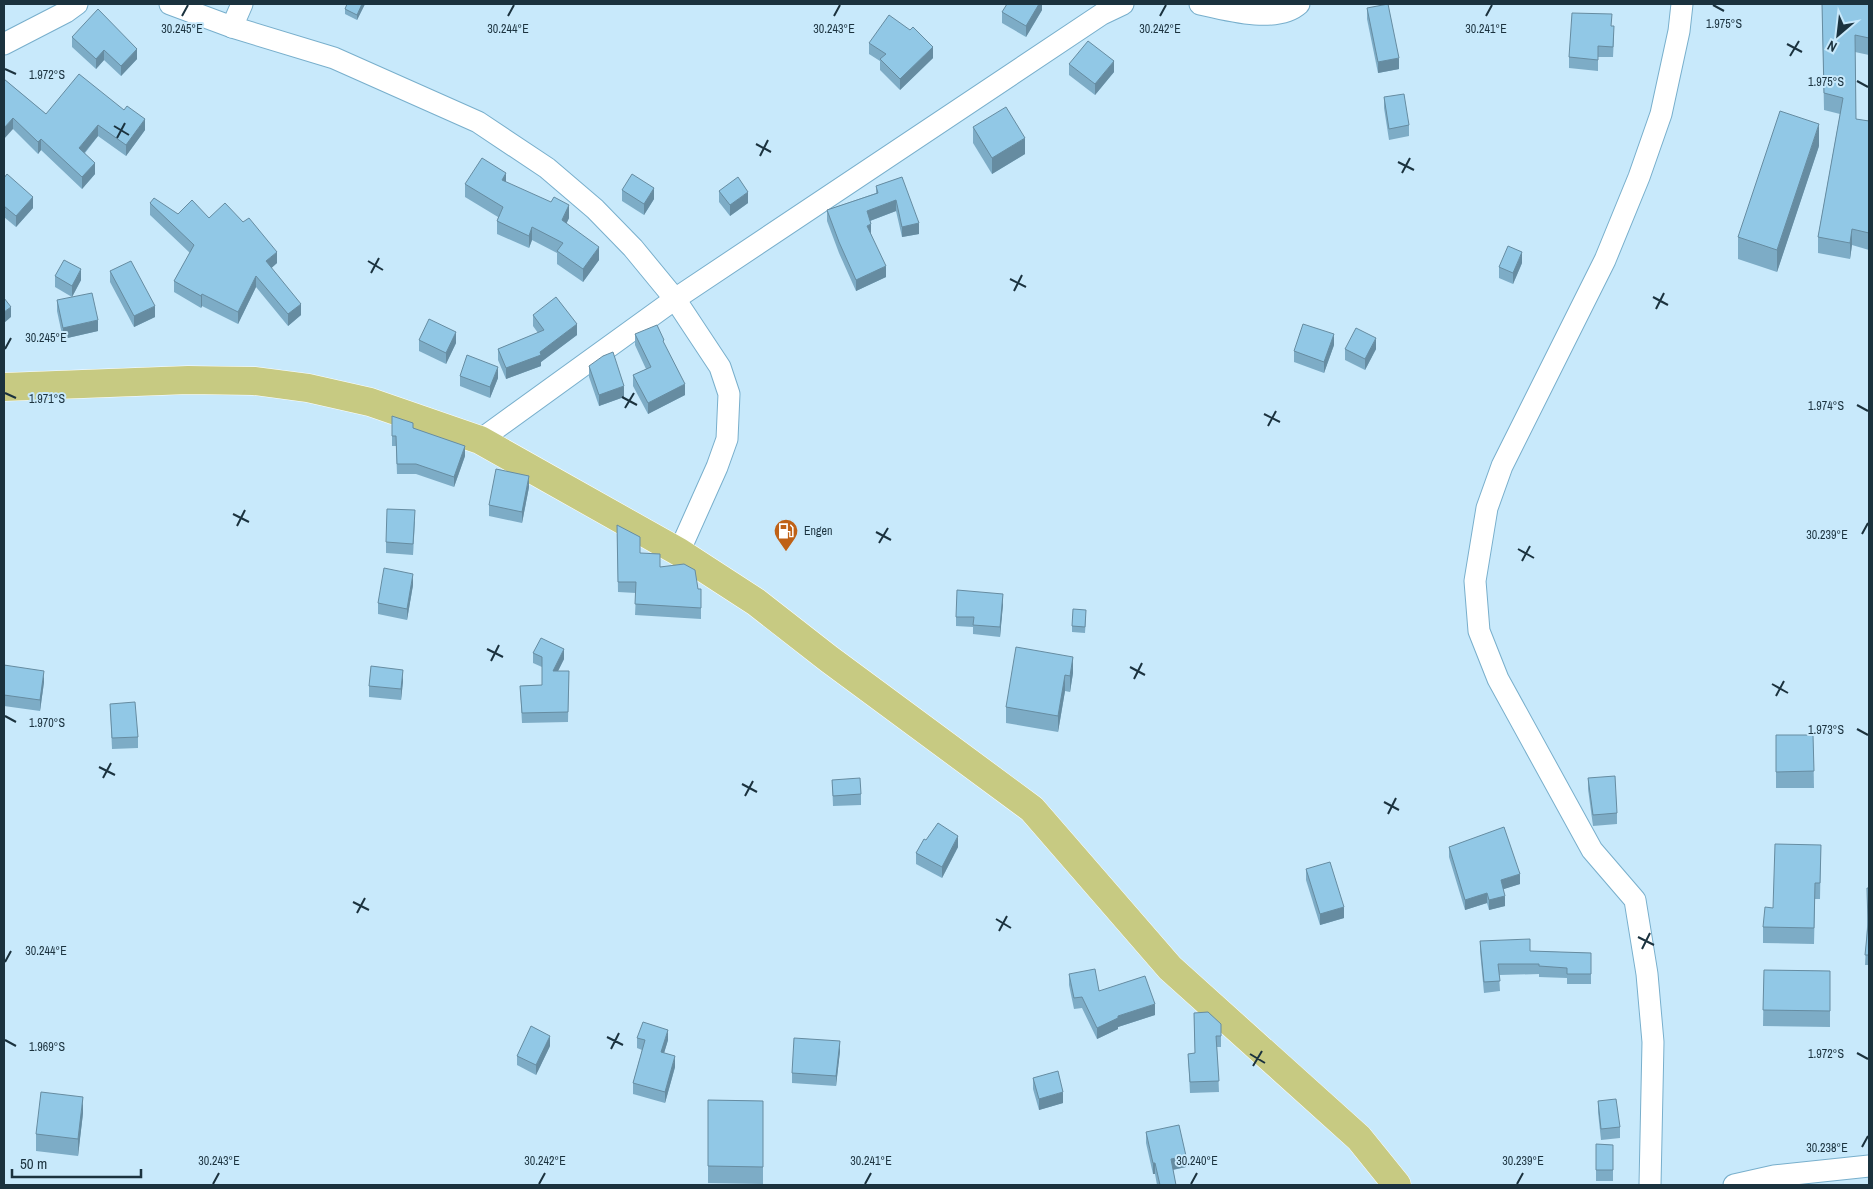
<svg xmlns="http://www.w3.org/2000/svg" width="1873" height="1189" font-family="'Archivo Narrow',sans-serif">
  <rect width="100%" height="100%" fill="#c8e9fb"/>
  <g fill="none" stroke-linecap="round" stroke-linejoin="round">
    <defs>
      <g id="minor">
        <polyline points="170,4 232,27 334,58 478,122 547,168 595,209 633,248 675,299 720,367 729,394 727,439 717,467 679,552"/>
        <path d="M1200,4C1226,10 1277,24 1299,4"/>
        <polyline points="232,27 242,4"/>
        <polyline points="4,44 66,12 77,4"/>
        <polyline points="480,440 675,299 1102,14 1123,4"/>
        <polyline points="1650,1185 1653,1042 1647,974 1635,900 1592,850 1498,679 1479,631 1475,581 1487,508 1502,466 1605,260 1639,177 1661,114 1679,31 1682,4"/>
        <polyline points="1734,1185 1774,1176 1869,1166"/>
      </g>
      <polyline id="major" points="4,387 188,380 254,381 308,388 370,402 480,440 679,552 756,602 829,659 1032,809 1170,968 1359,1138 1397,1185"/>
    </defs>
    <use href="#minor" stroke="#78afcc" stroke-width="23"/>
    <use href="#major" stroke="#fff" stroke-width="29"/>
    <use href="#minor" stroke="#fff" stroke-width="21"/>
    <use href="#major" stroke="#c7ca82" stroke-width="28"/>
  </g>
  <g fill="#7dacc6">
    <polygon points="347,4 365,4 357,20 345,14 345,9"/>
    <polygon points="1042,4 1042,10 1026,37 1002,23 1002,12"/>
    <polygon points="1822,4 1869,4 1869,55 1855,52 1856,119 1869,121 1869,250 1852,245 1850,259 1818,253 1818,237 1840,114 1824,110"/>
    <polygon points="1367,8 1399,69 1378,73 1367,19"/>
    <polygon points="1612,26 1614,36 1613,57 1598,57 1598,71 1569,68 1569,57"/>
    <polygon points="72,37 137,59 121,76 104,60 96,69 72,47"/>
    <polygon points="869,43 933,58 900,90 880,70 880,61 869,54"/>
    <polygon points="1069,64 1114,72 1095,95 1069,75"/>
    <polygon points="4,79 46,114 145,130 126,156 98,136 85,153 95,174 82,189 41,150 38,154 13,129"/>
    <polygon points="1384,97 1409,125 1409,136 1389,140 1384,108"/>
    <polygon points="973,127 1025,154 992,174 973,143"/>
    <polygon points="1819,146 1777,272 1738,259 1738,237"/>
    <polygon points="902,177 919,234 902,237 896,211 870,221 871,234 886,277 856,291 839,253 827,221 827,210 876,193 876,186"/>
    <polygon points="4,178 33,208 16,227 4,217"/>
    <polygon points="506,182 569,218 566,224 599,260 583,282 557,264 557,253 532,240 529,248 497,234 497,221 498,217 465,197 465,184"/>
    <polygon points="622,190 654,199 644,215 622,201"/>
    <polygon points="719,191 748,203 730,216 719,202"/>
    <polygon points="150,203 178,214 209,218 277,263 271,268 301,315 288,326 256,287 238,324 202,306 201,308 174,292 174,281 190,253 150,215"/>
    <polygon points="1522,263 1513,284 1499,278 1499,267"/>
    <polygon points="110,271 155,317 134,327 110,282"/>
    <polygon points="55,276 81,280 72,297 55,287"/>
    <polygon points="57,300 98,331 63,339 57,311"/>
    <polygon points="533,315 577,335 541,362 541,366 506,379 498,360 498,349 538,333 533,326"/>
    <polygon points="635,334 664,344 685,395 648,414 633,386 633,375 646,369 635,345"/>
    <polygon points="419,340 456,343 446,364 419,351"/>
    <polygon points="1334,345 1324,373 1294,362 1294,351"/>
    <polygon points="1345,349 1376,349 1365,370 1345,360"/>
    <polygon points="589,366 624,397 599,406 589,377"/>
    <polygon points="460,376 498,378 490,398 460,386"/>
    <polygon points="392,416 465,456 454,487 416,474 397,474 396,446 392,446"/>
    <polygon points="529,487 522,523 489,516 489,505"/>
    <polygon points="415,521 413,555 386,553 386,542"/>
    <polygon points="617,525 640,553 660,567 698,589 701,600 701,619 635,615 636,593 618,592"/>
    <polygon points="413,585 407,620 378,614 378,603"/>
    <polygon points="1003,604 1000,637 973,634 973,627 956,626 956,617"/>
    <polygon points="1086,616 1085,633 1072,632 1072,626"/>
    <polygon points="533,653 564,659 558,671 569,671 568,722 522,723 520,686 542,685 542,667 533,663"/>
    <polygon points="1073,657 1073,673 1070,692 1065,691 1058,732 1006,723 1006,707"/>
    <polygon points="4,665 44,682 40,711 4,706"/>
    <polygon points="403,681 401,700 369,697 369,686"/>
    <polygon points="110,704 138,737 138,748 112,749"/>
    <polygon points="1776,735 1813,735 1814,788 1776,788"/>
    <polygon points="1588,778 1617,813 1617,824 1593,826 1588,789"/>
    <polygon points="832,780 861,794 861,805 833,806"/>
    <polygon points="926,840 958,847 942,878 916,864 916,853"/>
    <polygon points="1821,845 1820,899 1815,899 1814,944 1763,943 1763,927"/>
    <polygon points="1449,847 1520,884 1503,889 1505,906 1489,910 1487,903 1465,910 1449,857"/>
    <polygon points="1306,869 1344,918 1320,925 1306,880"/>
    <polygon points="1869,888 1869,965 1865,965"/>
    <polygon points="1480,941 1530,951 1591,953 1591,984 1567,984 1567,978 1539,977 1539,974 1499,975 1500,991 1484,993 1480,951"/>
    <polygon points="1764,970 1830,971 1830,1027 1763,1026"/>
    <polygon points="1069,974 1099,991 1155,1015 1118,1027 1118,1029 1097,1039 1082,1008 1074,1009 1069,985"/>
    <polygon points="1194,1013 1221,1024 1221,1047 1217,1047 1219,1092 1190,1093 1188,1054 1195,1053"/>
    <polygon points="637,1038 668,1040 664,1053 675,1067 665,1103 633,1094 633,1083 642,1050 637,1048"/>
    <polygon points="550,1046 536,1075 517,1065 517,1056"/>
    <polygon points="840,1051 836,1086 792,1083 792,1073"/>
    <polygon points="1033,1078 1063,1103 1039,1110 1033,1089"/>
    <polygon points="708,1100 763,1101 763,1184 708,1183"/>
    <polygon points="1598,1101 1620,1127 1620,1138 1601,1140 1598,1112"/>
    <polygon points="83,1113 78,1156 36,1151 36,1134"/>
    <polygon points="1146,1132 1186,1167 1173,1170 1176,1185 1157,1185 1155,1174 1153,1174 1146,1143"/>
    <polygon points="1596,1144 1613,1145 1613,1181 1596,1181"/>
  </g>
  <g fill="#668ca1">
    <polygon points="362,4 365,4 357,20 357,15"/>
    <polygon points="1039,4 1042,4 1042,10 1026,37 1026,26"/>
    <polygon points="933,47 933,58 900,90 900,79"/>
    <polygon points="137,49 137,59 121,76 121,66"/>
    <polygon points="104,50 104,60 96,69 96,59"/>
    <polygon points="1399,58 1399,69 1378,73 1378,62"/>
    <polygon points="1114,61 1114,72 1095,95 1095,84"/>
    <polygon points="13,118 13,129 4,139 4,128"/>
    <polygon points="145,119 145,130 126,156 126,145"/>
    <polygon points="1819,124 1819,146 1777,272 1777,250"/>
    <polygon points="98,125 98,136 79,159 79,148"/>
    <polygon points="1025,138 1025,154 992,174 992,158"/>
    <polygon points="41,139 41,150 38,154 38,142"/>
    <polygon points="95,163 95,174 82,189 82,177"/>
    <polygon points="506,173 506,185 502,180"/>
    <polygon points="654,188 654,199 644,215 644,204"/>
    <polygon points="748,192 748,203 730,216 730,205"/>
    <polygon points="33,197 33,208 16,227 16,216"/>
    <polygon points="896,200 896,211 867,222 867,211"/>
    <polygon points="569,205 569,218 562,233 562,220"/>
    <polygon points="919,223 919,234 902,237 902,227"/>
    <polygon points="871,224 871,235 867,226"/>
    <polygon points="532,227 532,240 529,248 529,236"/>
    <polygon points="1852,229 1852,245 1850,259 1850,243"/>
    <polygon points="599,247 599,260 583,282 583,269"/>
    <polygon points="277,252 277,263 266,273 266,261"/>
    <polygon points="1522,252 1522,263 1513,284 1513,273"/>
    <polygon points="886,266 886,277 856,291 856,280"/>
    <polygon points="81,269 81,280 72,297 72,286"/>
    <polygon points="256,276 256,287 238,324 238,312"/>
    <polygon points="202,294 202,306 201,308 201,296"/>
    <polygon points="301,304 301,315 288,326 288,314"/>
    <polygon points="155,306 155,317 134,327 134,316"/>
    <polygon points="11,307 11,317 4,323 4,312"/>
    <polygon points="98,320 98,331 63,339 63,328"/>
    <polygon points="577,324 577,335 541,362 541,366 506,379 506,368 540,352"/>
    <polygon points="456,332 456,343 446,364 446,353"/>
    <polygon points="1334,334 1334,345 1324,373 1324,362"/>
    <polygon points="1376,338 1376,349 1365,370 1365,359"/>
    <polygon points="498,367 498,378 490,398 490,387"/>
    <polygon points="685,384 685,395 648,414 648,403"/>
    <polygon points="624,386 624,397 599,406 599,395"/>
    <polygon points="465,446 465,456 454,487 454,477"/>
    <polygon points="529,476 529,487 522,523 522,512"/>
    <polygon points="413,574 413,585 407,620 407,609"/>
    <polygon points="1003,594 1003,604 1000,637 1000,627"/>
    <polygon points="564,649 564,659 553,681 553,671"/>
    <polygon points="1073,657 1073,673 1070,692 1070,676"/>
    <polygon points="403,670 403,681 401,700 401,689"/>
    <polygon points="44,671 44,682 40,711 40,700"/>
    <polygon points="1065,675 1065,691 1058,732 1058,716"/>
    <polygon points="958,836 958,847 942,878 942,867"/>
    <polygon points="1520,874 1520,884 1501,890 1501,880"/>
    <polygon points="1487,893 1487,903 1465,910 1465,900"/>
    <polygon points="1505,896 1505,906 1489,910 1489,900"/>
    <polygon points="1344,907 1344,918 1320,925 1320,914"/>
    <polygon points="1155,1004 1155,1015 1118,1027 1118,1029 1097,1039 1097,1028 1118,1016"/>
    <polygon points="668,1030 668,1040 661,1063 661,1052"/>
    <polygon points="550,1036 550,1046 536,1075 536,1065"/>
    <polygon points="840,1041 840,1051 836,1086 836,1076"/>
    <polygon points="675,1056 675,1067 665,1103 665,1092"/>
    <polygon points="1063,1092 1063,1103 1039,1110 1039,1099"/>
    <polygon points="83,1097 83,1113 78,1156 78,1139"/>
    <polygon points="1186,1156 1186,1167 1171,1170 1171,1159"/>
    <rect x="1153" y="1163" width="2" height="11"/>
  </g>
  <g fill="#91c8e6" stroke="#668ca1">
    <polygon points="347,4 362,4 357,15 345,9"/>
    <polygon points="1007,4 1039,4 1026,26 1002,12"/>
    <polygon points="1388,4 1399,58 1378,62 1367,8"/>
    <polygon points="1822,4 1869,4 1869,38 1855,35 1856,119 1869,121 1869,233 1852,229 1850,243 1818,237 1843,98 1824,93"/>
    <polygon points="98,9 137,49 121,66 104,50 96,59 72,37"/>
    <polygon points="1572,13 1612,14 1611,26 1614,26 1613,47 1598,46 1598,60 1569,57"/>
    <polygon points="889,15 910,30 913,27 933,47 900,79 880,59 886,54 869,43"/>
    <polygon points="1088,41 1114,61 1095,84 1069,64"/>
    <polygon points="79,74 124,110 127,106 145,119 126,145 98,125 79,148 95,163 82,177 41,139 38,142 13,118 4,128 4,79 46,114"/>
    <polygon points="1404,94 1409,125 1389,129 1384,97"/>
    <polygon points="1006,107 1025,138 992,158 973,127"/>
    <polygon points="1780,111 1819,124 1777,250 1738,237"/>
    <polygon points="482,158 506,173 502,180 551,202 554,197 569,205 562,220 599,247 583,269 557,251 563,243 532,227 529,236 497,221 503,207 465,184"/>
    <polygon points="7,174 33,197 16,216 4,206 4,178"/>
    <polygon points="632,174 654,188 644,204 622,190"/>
    <polygon points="738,177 748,192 730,205 719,191"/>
    <polygon points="902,177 919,223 902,227 896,200 867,211 871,224 867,226 886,266 856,280 839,242 827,210 878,193 876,186"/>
    <polygon points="154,198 178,214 192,200 209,218 225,203 243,222 249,218 277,252 266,261 301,304 288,314 256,276 238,312 202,294 201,296 174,281 194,245 150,203"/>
    <polygon points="1508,246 1522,252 1513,273 1499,267"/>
    <polygon points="64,260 81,269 72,286 55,276"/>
    <polygon points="131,261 155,306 134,316 110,271"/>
    <polygon points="92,293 98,320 63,328 57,300"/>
    <polygon points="556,297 577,324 540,352 541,355 506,368 498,349 544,330 533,315"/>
    <polygon points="4,298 11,307 4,312"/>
    <polygon points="429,319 456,332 446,353 419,340"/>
    <polygon points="1303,324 1334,334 1324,362 1294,351"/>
    <polygon points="657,325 664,340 663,341 685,384 648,403 633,375 651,367 635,334"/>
    <polygon points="1356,328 1376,338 1365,359 1345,349"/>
    <polygon points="613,352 624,386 599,395 589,366 603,356"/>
    <polygon points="467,355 498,367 490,387 460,376"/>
    <polygon points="392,416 413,423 413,428 465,446 454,477 416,464 397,464 396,436 392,436"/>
    <polygon points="496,469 529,476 522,512 489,505"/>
    <polygon points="387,509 415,510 413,544 386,542"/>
    <polygon points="617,525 640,537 640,553 660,554 660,567 684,564 695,570 698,589 701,589 701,608 635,604 636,582 618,582"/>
    <polygon points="384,568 413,574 407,609 378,603"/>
    <polygon points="957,590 1003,594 1000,627 973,625 974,617 956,617"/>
    <polygon points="1073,609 1086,610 1085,627 1072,626"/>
    <polygon points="541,638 564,649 553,671 569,671 568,712 522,713 520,686 542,685 542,657 533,653"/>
    <polygon points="1016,647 1073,657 1070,676 1065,675 1058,716 1006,707"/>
    <polygon points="4,665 44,671 40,700 4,695"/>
    <polygon points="371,666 403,670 401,689 369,686"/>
    <polygon points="135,702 138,737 112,738 110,704"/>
    <polygon points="1776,735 1813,735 1814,771 1776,772"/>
    <polygon points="1615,776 1617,813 1593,815 1588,778"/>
    <polygon points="860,778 861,794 833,796 832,780"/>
    <polygon points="938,823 958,836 942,867 916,853 924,839 926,840"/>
    <polygon points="1504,827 1520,874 1501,880 1505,896 1489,900 1487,893 1465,900 1449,847"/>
    <polygon points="1775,844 1821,845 1820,883 1815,883 1814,928 1763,927 1765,907 1773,908"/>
    <polygon points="1330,862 1344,907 1320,914 1306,869"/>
    <polygon points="1867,888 1869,888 1869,955 1865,955 1868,925"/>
    <polygon points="1530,939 1530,951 1591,953 1591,974 1567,974 1567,968 1539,966 1539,964 1498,964 1500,981 1484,982 1480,941"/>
    <polygon points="1095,969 1099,991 1145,976 1155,1004 1118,1016 1118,1018 1097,1028 1082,997 1074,998 1069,974"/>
    <polygon points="1764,970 1830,971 1830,1011 1763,1010"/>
    <polygon points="1208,1012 1221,1024 1221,1036 1216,1036 1219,1081 1190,1082 1188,1054 1195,1053 1194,1013"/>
    <polygon points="643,1022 668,1030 661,1052 675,1056 665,1092 633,1083 645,1040 637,1038"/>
    <polygon points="531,1026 550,1036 536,1065 517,1056"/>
    <polygon points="794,1038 840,1041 836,1076 792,1073"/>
    <polygon points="1058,1071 1063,1092 1039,1099 1033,1078"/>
    <polygon points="41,1092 83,1097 78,1139 36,1134"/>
    <polygon points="1616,1099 1620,1127 1601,1129 1598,1101"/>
    <polygon points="708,1100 763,1101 763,1167 708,1166"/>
    <polygon points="1179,1125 1186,1156 1171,1159 1176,1185 1160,1185 1155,1163 1153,1163 1146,1132"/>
    <polygon points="1596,1144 1613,1145 1613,1170 1596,1170"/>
  </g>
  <path fill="none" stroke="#1b323e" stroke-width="2" d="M1713,5L1724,11M182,16L188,5M508,16L514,5M834,16L840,5M1160,16L1166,5M1486,16L1492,5M1787,44L1802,52M1790,56L1799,41M5,69L16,74M1857,81L1868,87M114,126L129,135M117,138L125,123M756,144L771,152M760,156L768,140M1398,162L1414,170M1402,173L1410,158M368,261L383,270M371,273L379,258M1010,279L1026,287M1014,291L1022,275M1653,297L1668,305M1656,309L1664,293M5,349L11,338M5,393L16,398M622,397L637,405M1857,405L1868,411M625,408L634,393M1264,414L1280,422M1268,426L1276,411M233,514L249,522M237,526L245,510M876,532L891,540M1862,534L1868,523M879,543L888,528M1518,549L1534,558M1522,561L1530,546M487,649L503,657M491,661L499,645M1130,667L1145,675M1134,679L1142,663M1772,684L1788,693M1776,696L1784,681M5,716L16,722M1857,729L1868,735M99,767L115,775M103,778L111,763M742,784L757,792M745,796L753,781M1384,802L1399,810M1388,814L1396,798M353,902L369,910M357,913L365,898M996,919L1011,928M999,931L1007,916M1638,937L1654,945M1642,949L1650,933M5,962L11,951M607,1037L623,1045M5,1040L16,1046M611,1049L619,1033M1857,1053L1868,1059M1250,1054L1265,1063M1253,1066L1262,1051M1862,1147L1868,1136M213,1184L219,1173M539,1184L545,1173M865,1184L871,1173M1191,1184L1197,1173M1517,1184L1523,1173"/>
  <defs>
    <symbol id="fuel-pin" viewBox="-11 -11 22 30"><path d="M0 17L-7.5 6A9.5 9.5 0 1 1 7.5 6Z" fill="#bf6116" stroke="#c8e9fb"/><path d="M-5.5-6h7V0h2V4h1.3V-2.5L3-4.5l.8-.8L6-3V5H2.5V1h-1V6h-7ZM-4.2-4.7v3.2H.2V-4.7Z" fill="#fff"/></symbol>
  </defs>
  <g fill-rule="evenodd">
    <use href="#fuel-pin" x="772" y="517" width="28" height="38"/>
  </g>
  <g text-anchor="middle" stroke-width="4" stroke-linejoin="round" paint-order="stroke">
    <g font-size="12" fill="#1b323e" stroke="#c8e9fb" text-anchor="start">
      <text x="804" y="535">Engen</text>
    </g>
  </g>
  <g font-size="12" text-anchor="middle" fill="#1b323e" stroke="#c8e9fb" stroke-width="4" stroke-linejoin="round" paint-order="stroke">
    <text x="1724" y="28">1.975°S</text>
    <text x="182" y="33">30.245°E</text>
    <text x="508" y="33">30.244°E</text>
    <text x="834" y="33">30.243°E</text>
    <text x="1160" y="33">30.242°E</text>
    <text x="1486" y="33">30.241°E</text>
    <text x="47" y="79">1.972°S</text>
    <text x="1826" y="86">1.975°S</text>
    <text x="46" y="342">30.245°E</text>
    <text x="47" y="403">1.971°S</text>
    <text x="1826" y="410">1.974°S</text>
    <text x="1827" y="539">30.239°E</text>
    <text x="47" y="727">1.970°S</text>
    <text x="1826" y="734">1.973°S</text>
    <text x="46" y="955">30.244°E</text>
    <text x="47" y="1051">1.969°S</text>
    <text x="1826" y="1058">1.972°S</text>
    <text x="1827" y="1152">30.238°E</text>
    <text x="219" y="1165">30.243°E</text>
    <text x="545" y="1165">30.242°E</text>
    <text x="871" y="1165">30.241°E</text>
    <text x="1197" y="1165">30.240°E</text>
    <text x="1523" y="1165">30.239°E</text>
  </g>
  <rect width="1873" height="1189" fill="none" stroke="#1b323e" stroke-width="10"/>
  <g transform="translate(1838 35) rotate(208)" stroke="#c8e9fb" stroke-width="4" paint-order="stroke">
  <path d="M0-4L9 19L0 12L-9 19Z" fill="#1b323e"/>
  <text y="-8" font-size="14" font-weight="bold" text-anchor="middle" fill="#1b323e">N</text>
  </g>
  <path d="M12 1169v8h129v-8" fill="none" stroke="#1b323e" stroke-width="2.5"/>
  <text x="20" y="1169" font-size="15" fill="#1b323e" stroke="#c8e9fb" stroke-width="4" paint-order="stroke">50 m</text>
</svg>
